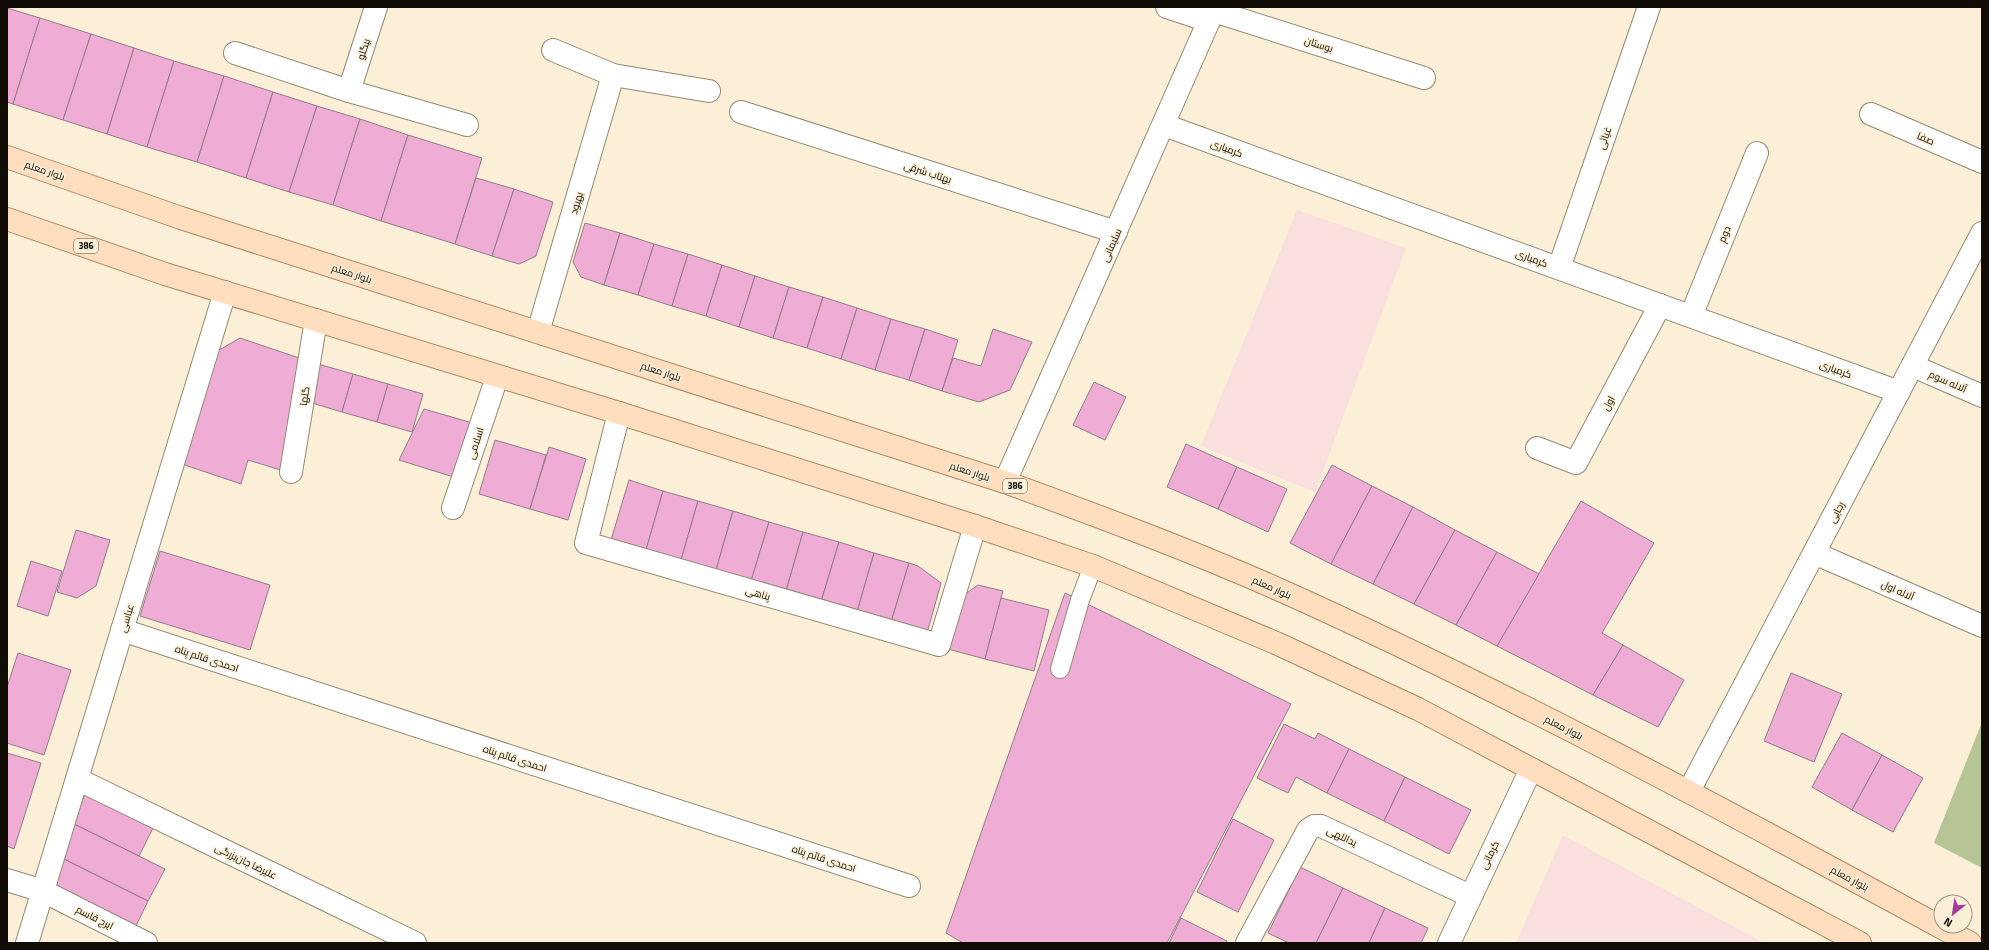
<svg xmlns="http://www.w3.org/2000/svg" width="1989" height="950" font-family="'Titillium Web',Cairo,sans-serif">
  <rect width="100%" height="100%" fill="#fbefd7"/>
  <g fill="#fadfdf">
    <polygon points="1297,210 1406,248 1315,492 1201,446"/>
    <polygon points="1563,835 1764,943 1516,943"/>
  </g>
  <polygon fill="#b7c594" points="1982,722 1982,868 1934,843"/>
  <g fill="#efadd6" stroke="#927b88">
    <polygon points="7,8 40,18 13,104 7,102"/>
    <polygon points="40,18 91,34 63,120 13,104"/>
    <polygon points="91,34 134,48 107,134 63,120"/>
    <polygon points="134,48 174,61 147,147 107,134"/>
    <polygon points="174,61 224,76 197,162 147,147"/>
    <polygon points="224,76 273,92 246,178 197,162"/>
    <polygon points="273,92 317,106 289,192 246,178"/>
    <polygon points="317,106 360,119 333,205 289,192"/>
    <polygon points="360,119 408,135 381,221 333,205"/>
    <polygon points="408,135 482,158 455,244 381,221"/>
    <polygon points="476,178 514,189 492,256 455,244"/>
    <polygon points="514,189 553,202 536,256 519,264 492,256"/>
    <polygon points="585,223 620,233 604,285 581,277 573,262"/>
    <polygon points="620,233 654,244 638,295 604,285"/>
    <polygon points="654,244 688,254 672,306 638,295"/>
    <polygon points="688,254 722,265 706,316 672,306"/>
    <polygon points="722,265 755,276 739,327 706,316"/>
    <polygon points="755,276 789,287 773,338 739,327"/>
    <polygon points="789,287 823,297 807,348 773,338"/>
    <polygon points="823,297 857,308 841,359 807,348"/>
    <polygon points="857,308 891,319 875,370 841,359"/>
    <polygon points="891,319 925,329 909,380 875,370"/>
    <polygon points="925,329 958,340 942,391 909,380"/>
    <polygon points="993,329 1032,342 1010,390 979,402 942,391 953,358 981,366"/>
    <polygon points="240,338 302,359 284,471 248,460 241,484 182,464 214,353"/>
    <polygon points="318,364 353,374 342,412 312,403"/>
    <polygon points="353,374 388,384 377,422 342,412"/>
    <polygon points="1094,382 1126,397 1105,440 1073,425"/>
    <polygon points="388,384 423,394 412,432 377,422"/>
    <polygon points="424,409 476,424 460,479 399,460"/>
    <polygon points="495,440 546,455 530,509 479,494"/>
    <polygon points="1186,444 1237,467 1218,509 1167,487"/>
    <polygon points="549,447 586,459 568,520 530,509"/>
    <polygon points="1332,465 1372,486 1331,564 1290,543"/>
    <polygon points="1237,467 1287,489 1268,532 1218,509"/>
    <polygon points="629,480 663,491 646,550 611,540"/>
    <polygon points="1372,486 1413,507 1373,584 1331,564"/>
    <polygon points="663,491 698,501 681,560 646,550"/>
    <polygon points="698,501 733,511 716,570 681,560"/>
    <polygon points="1581,501 1654,543 1602,633 1623,645 1593,695 1497,646"/>
    <polygon points="1413,507 1455,530 1414,604 1373,584"/>
    <polygon points="733,511 769,522 751,581 716,570"/>
    <polygon points="769,522 803,532 786,591 751,581"/>
    <polygon points="76,530 110,540 96,586 77,598 57,592"/>
    <polygon points="1455,530 1497,552 1456,625 1414,604"/>
    <polygon points="803,532 839,542 821,602 786,591"/>
    <polygon points="839,542 874,553 857,612 821,602"/>
    <polygon points="160,551 270,585 250,650 140,616"/>
    <polygon points="1497,552 1539,574 1497,646 1456,625"/>
    <polygon points="874,553 909,563 891,622 857,612"/>
    <polygon points="31,561 62,571 48,616 17,606"/>
    <polygon points="909,563 918,566 941,583 927,633 891,622"/>
    <polygon points="978,585 1003,591 985,659 948,649 961,597"/>
    <polygon points="1065,593 1291,704 1167,943 963,943 946,933"/>
    <polygon points="1001,598 1049,610 1034,671 985,659"/>
    <polygon points="1623,645 1684,680 1658,727 1593,695"/>
    <polygon points="18,653 71,670 44,755 7,743 7,687"/>
    <polygon points="1791,673 1842,694 1814,762 1764,741"/>
    <polygon points="1284,724 1315,739 1318,733 1349,749 1327,793 1296,777 1288,793 1257,778"/>
    <polygon points="1842,733 1882,755 1852,810 1812,787"/>
    <polygon points="1349,749 1405,777 1384,821 1327,793"/>
    <polygon points="7,753 41,763 14,849 7,846"/>
    <polygon points="1882,755 1923,778 1893,832 1852,810"/>
    <polygon points="1405,777 1471,810 1449,854 1384,821"/>
    <polygon points="85,793 153,828 139,856 74,824"/>
    <polygon points="1233,819 1274,840 1238,912 1197,892"/>
    <polygon points="74,824 165,869 148,901 62,858"/>
    <polygon points="62,858 148,901 133,932 50,891"/>
    <polygon points="1300,867 1343,888 1316,943 1289,943 1268,933"/>
    <polygon points="1343,888 1385,908 1369,943 1316,943"/>
    <polygon points="1385,908 1428,928 1421,943 1369,943"/>
    <polygon points="1181,918 1227,941 1226,943 1169,943"/>
  </g>
  <g fill="none" stroke-linecap="round" stroke-linejoin="round">
    <defs>
      <polyline id="lane" points="1060,669 1080,600 1093,566"/>
      <g id="street">
        <polyline points="1167,7 1209,21"/>
        <polyline points="1214,11 1424,78"/>
        <polyline points="553,50 613,75 709,91"/>
        <polyline points="235,53 349,91 467,125"/>
        <polyline points="349,91 376,7"/>
        <polyline points="741,112 1116,232"/>
        <polyline points="1871,114 1982,162"/>
        <polyline points="1164,125 1899,392"/>
        <polyline points="1559,268 1649,7"/>
        <polyline points="1691,316 1757,153"/>
        <polyline points="538,332 613,75"/>
        <polyline points="1913,366 1982,396"/>
        <polyline points="619,413 586,543 939,645 975,526"/>
        <polyline points="1537,448 1576,463 1660,305"/>
        <polyline points="291,472 316,320"/>
        <polyline points="453,508 497,377"/>
        <polyline points="1814,553 1982,626"/>
        <polyline points="122,630 909,886"/>
        <polyline points="77,779 415,943"/>
        <polyline points="1689,791 1982,233"/>
        <polyline points="7,880 43,891 146,943"/>
        <polyline points="1247,943 1308,830 1314,826 1321,826 1470,896"/>
        <polyline points="1449,943 1531,769"/>
      </g>
      <g id="secondary">
        <polyline points="1005,482 1215,7"/>
        <polyline points="27,943 225,292"/>
      </g>
      <g id="primary">
        <path d="M7,157L181,218L1005,482C1098,516 1190,550 1280,590C1516,696 1743,820 1970,943"/>
        <polyline points="7,219 165,274 619,413 975,526 1093,566 1276,643 1418,709 1860,943"/>
      </g>
    </defs>
    <use href="#lane" stroke="#948974" stroke-width="20"/>
    <use href="#street" stroke="#948974" stroke-width="24"/>
    <use href="#secondary" stroke="#948974" stroke-width="24"/>
    <use href="#primary" stroke="#ab8762" stroke-width="24"/>
    <use href="#lane" stroke="#fff" stroke-width="18"/>
    <use href="#street" stroke="#fff" stroke-width="22"/>
    <use href="#secondary" stroke="#fff" stroke-width="22"/>
    <use href="#primary" stroke="#fedebf" stroke-width="22"/>
  </g>
  <g text-anchor="middle" stroke-width="3" stroke-linejoin="round" paint-order="stroke">
    <g fill="#fbefd7" stroke="#575145" stroke-width="1">
      <rect x="74" y="239" width="24" height="14" rx="3"/>
      <rect x="1003" y="479" width="24" height="14" rx="3"/>
    </g>
    <g font-size="9" font-weight="bold" fill="#110d06">
      <text x="86" y="249">386</text>
      <text x="1015" y="489">386</text>
    </g>
    <g font-size="10" fill="#110d06" stroke="#fbefd7">
      <text transform="translate(1319 44) rotate(18)" y="4">بوستان</text>
      <text transform="translate(363 49) rotate(-72)" y="4">بیگلو</text>
      <text transform="translate(1604 138) rotate(-71)" y="4">غیاثی</text>
      <text transform="translate(1926 138) rotate(23)" y="4">صفا</text>
      <text transform="translate(1227 148) rotate(20)" y="4">کرمیاری</text>
      <text transform="translate(45 170) rotate(19)" y="4">بلوار معلم</text>
      <text transform="translate(928 172) rotate(18)" y="4">بهتاب شرقی</text>
      <text transform="translate(576 203) rotate(-74)" y="4">بهبود</text>
      <text transform="translate(1724 234) rotate(-68)" y="4">دوم</text>
      <text transform="translate(1111 245) rotate(-66)" y="4">سلیمانی</text>
      <text transform="translate(1532 258) rotate(20)" y="4">کرمیاری</text>
      <text transform="translate(352 273) rotate(18)" y="4">بلوار معلم</text>
      <text transform="translate(1836 369) rotate(20)" y="4">کرمیاری</text>
      <text transform="translate(661 371) rotate(18)" y="4">بلوار معلم</text>
      <text transform="translate(1948 381) rotate(24)" y="4">آلاله سوم</text>
      <text transform="translate(304 396) rotate(-81)" y="4">گلها</text>
      <text transform="translate(1608 403) rotate(-62)" y="4">اول</text>
      <text transform="translate(475 443) rotate(-72)" y="4">اسلامی</text>
      <text transform="translate(970 471) rotate(18)" y="4">بلوار معلم</text>
      <text transform="translate(1836 512) rotate(-62)" y="4">رجایی</text>
      <text transform="translate(1272 587) rotate(24)" y="4">بلوار معلم</text>
      <text transform="translate(1898 590) rotate(24)" y="4">آلاله اول</text>
      <text transform="translate(758 593) rotate(16)" y="4">پناهی</text>
      <text transform="translate(126 618) rotate(-73)" y="4">عباسی</text>
      <text transform="translate(207 658) rotate(18)" y="4">احمدی قائم پناه</text>
      <text transform="translate(1564 727) rotate(27)" y="4">بلوار معلم</text>
      <text transform="translate(515 758) rotate(18)" y="4">احمدی قائم پناه</text>
      <text transform="translate(1342 836) rotate(25)" y="4">یداللهی</text>
      <text transform="translate(1489 855) rotate(-64)" y="4">کرمانی</text>
      <text transform="translate(824 858) rotate(18)" y="4">احمدی قائم پناه</text>
      <text transform="translate(246 861) rotate(26)" y="4">علیرضا جان‌بزرگی</text>
      <text transform="translate(1850 878) rotate(28)" y="4">بلوار معلم</text>
      <text transform="translate(95 917) rotate(27)" y="4">ایرج قاسم</text>
    </g>
  </g>
  <rect width="1989" height="950" fill="none" stroke="#110d06" stroke-width="16"/>
  <g transform="translate(1953 914) rotate(210)"><circle r="19" fill="#fbefd7" stroke="#9d9583"/>
  <path d="M0-3L7 15L0 10L-7 15Z" fill="#a53b9d"/>
  <text y="-6" font-size="11" font-weight="bold" text-anchor="middle" fill="#110d06">N</text>
  </g>
</svg>
